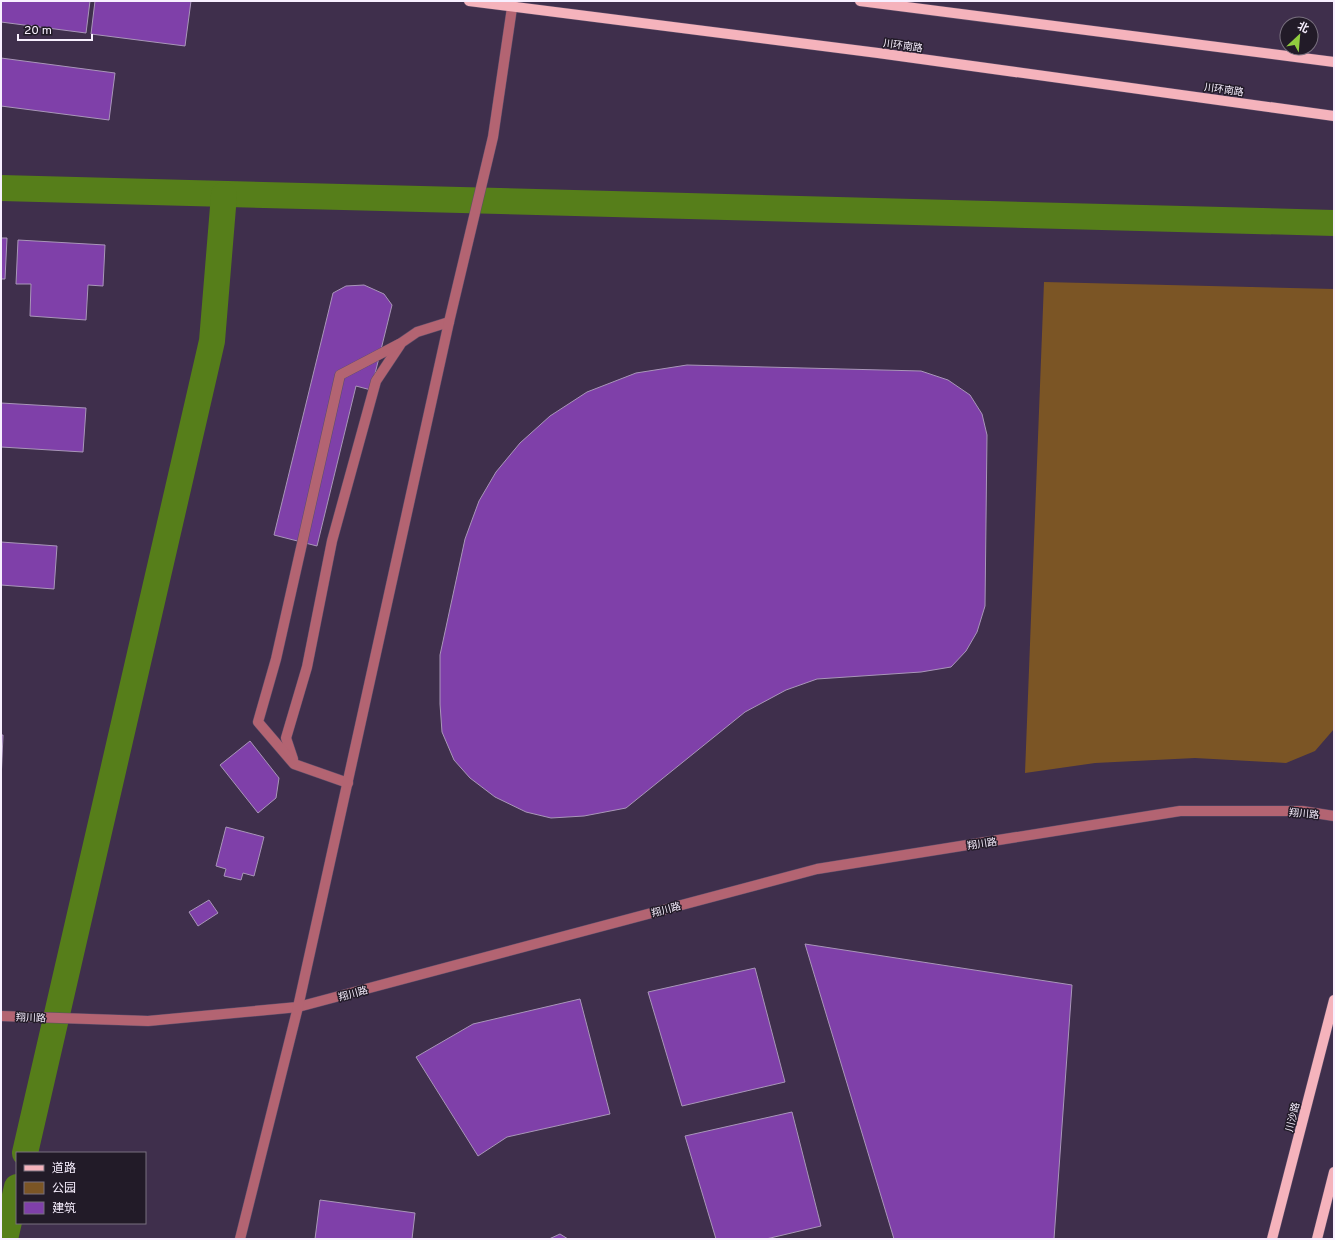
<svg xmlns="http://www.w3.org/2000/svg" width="1335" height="1240" font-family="Overpass,'Noto Sans SC',sans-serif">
  <rect width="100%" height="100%" fill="#3f2f4c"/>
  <polygon fill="#7b5525" points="1044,282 1334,289 1334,729 1315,751 1286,763 1195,758 1095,763 1025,773"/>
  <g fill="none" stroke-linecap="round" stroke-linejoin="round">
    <g stroke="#567e1a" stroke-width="26">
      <polyline points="1,188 1334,223"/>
      <polyline points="25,1153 212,341 224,195"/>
      <polyline points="5,1239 17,1187"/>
    </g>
  </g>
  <g fill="#7f40a9" stroke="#a996b9">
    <polygon points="1,1 90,1 86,33 1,22"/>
    <polygon points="95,1 191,1 185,46 91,34"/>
    <polygon points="1,58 115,73 109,120 1,106"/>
    <polygon points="1,238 7,238 5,279 1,279"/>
    <polygon points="18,240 105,245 103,286 88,285 86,320 30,316 31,284 16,284"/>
    <polygon points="364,285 384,294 392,305 371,390 356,386 317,546 274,535 333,293 346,286"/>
    <polygon points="687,365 921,371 948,380 970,395 982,414 987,435 985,606 977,632 966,651 951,667 921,672 817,679 786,690 745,712 626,808 584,816 551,818 526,812 495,797 470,778 454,760 442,732 440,704 440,655 465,539 479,501 496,472 520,443 550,416 587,392 636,373"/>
    <polygon points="1,403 86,408 83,452 1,447"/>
    <polygon points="1,542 57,546 54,589 1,585"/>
    <polygon points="1,735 3,735 1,781"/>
    <polygon points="250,741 279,778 276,798 258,813 220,765"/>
    <polygon points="226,827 264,837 254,876 243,873 241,880 224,876 226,869 216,866"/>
    <polygon points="209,900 218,913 198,926 189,912"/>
    <polygon points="805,944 1072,985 1054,1239 894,1239"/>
    <polygon points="755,968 785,1082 682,1106 648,992"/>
    <polygon points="580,999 610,1114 507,1137 478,1156 416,1057 473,1024"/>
    <polygon points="792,1112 821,1226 766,1239 716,1239 685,1136"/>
    <polygon points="320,1200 415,1213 412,1239 315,1239"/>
    <polygon points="560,1234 568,1239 549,1239"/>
  </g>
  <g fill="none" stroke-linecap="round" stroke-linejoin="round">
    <defs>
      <g id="minor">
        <polyline points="293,759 286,738 307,667 332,541 376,381 400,345"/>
        <polyline points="348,783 294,764 258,722 276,659 340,375 401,343 417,332 449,322"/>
        <polyline points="1,1016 148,1021 298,1007 817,869 1180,811 1302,811 1334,816"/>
        <polyline points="240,1239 298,1007 449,322 493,137 513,1"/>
      </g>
      <g id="major">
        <polyline points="469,1 878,53 1334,116"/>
        <polyline points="860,1 1334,62"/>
        <polyline points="1272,1239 1334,1000"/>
        <polyline points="1317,1239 1334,1172"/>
      </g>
    </defs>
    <use href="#minor" stroke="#5d4e69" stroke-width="11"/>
    <use href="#major" stroke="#5d4e69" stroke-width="11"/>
    <use href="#minor" stroke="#b36472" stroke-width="10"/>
    <use href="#major" stroke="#f5b3bc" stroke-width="10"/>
  </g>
  <g text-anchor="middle" stroke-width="3" stroke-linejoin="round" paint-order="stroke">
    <g font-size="10" fill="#f8f0ff" stroke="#221b28">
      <text transform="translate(903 45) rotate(8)" y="4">川环南路</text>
      <text transform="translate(1224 89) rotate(8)" y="4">川环南路</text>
      <text transform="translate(1304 813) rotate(5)" y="4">翔川路</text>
      <text transform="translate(982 843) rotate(-9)" y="4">翔川路</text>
      <text transform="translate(666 909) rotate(-15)" y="4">翔川路</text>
      <text transform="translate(353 993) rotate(-15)" y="4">翔川路</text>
      <text transform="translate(31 1017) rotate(2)" y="4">翔川路</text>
      <text transform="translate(1292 1117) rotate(-76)" y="4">川沙路</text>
    </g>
  </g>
  <rect width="1335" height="1240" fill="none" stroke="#f8f0ff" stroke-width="4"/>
  <rect x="16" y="1152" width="130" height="72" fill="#221b28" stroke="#78707e"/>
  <rect x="24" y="1165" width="20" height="6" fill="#f5b3bc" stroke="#78707e"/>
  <text x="52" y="1172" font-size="12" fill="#f8f0ff">道路</text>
  <rect x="24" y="1182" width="20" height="12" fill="#7b5525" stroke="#78707e"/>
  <text x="52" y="1192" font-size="12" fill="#f8f0ff">公园</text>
  <rect x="24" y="1202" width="20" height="12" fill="#7f40a9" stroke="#78707e"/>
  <text x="52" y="1212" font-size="12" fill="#f8f0ff">建筑</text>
  <g transform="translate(1299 36) rotate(26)"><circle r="19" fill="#221b28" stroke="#78707e"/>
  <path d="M0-3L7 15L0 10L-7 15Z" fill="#91cd3f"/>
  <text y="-6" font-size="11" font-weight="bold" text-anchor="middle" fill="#f8f0ff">北</text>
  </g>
  <path d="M18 34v6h74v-6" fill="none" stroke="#f8f0ff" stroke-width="2"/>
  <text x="24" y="34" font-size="12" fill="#f8f0ff" stroke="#221b28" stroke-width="3" paint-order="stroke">20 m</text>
</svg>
